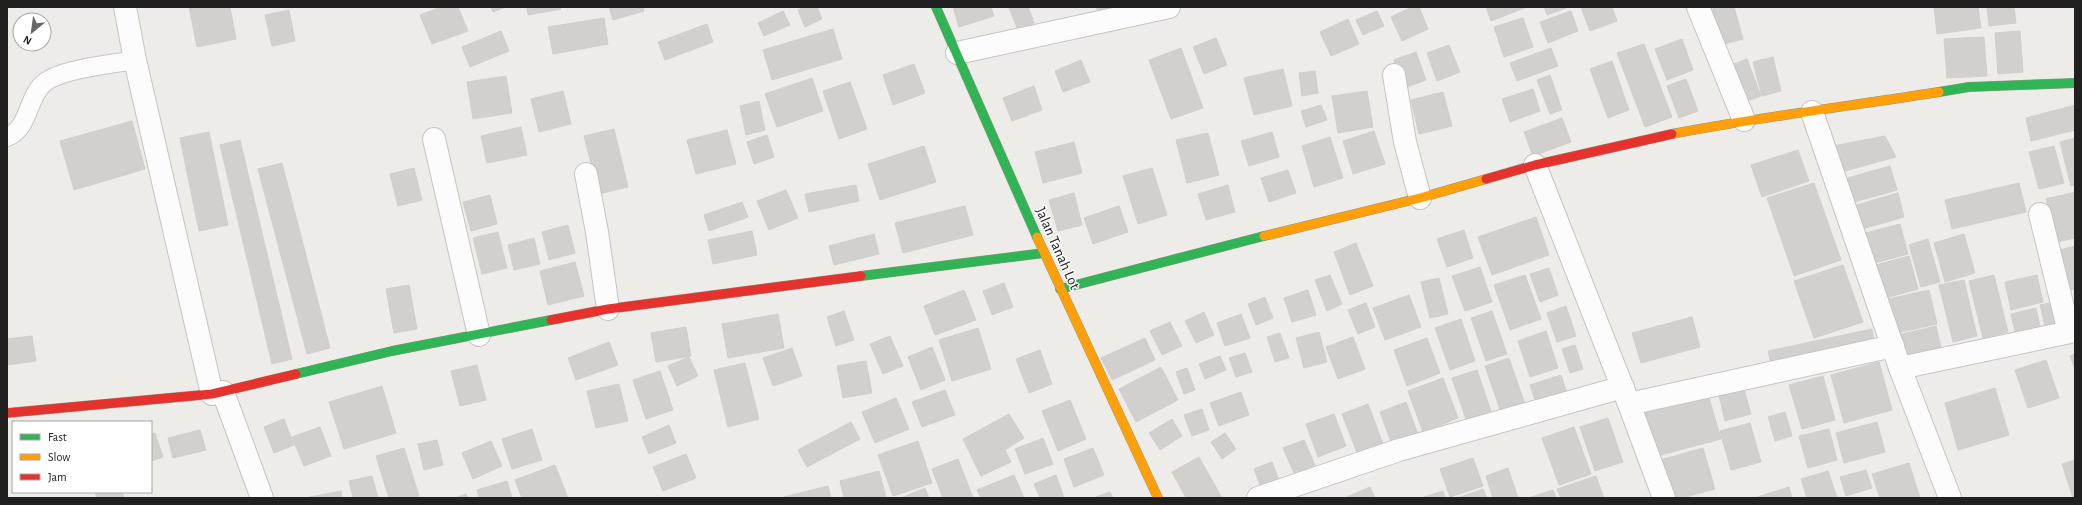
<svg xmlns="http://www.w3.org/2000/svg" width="2082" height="505" font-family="'Alegreya Sans',sans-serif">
  <rect width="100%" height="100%" fill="#eeece9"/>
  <g fill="#d2d0ce" stroke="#d1ceca">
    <polygon points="189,7 230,7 236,39 197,47"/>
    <polygon points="441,7 458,7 468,31 432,44 420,15"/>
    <polygon points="491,7 506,7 493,12"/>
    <polygon points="527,7 560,7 561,9 528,15"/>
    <polygon points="609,7 643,7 644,11 613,20"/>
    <polygon points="805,7 817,7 822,19 805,27 798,10"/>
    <polygon points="953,7 991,7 994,16 959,27"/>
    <polygon points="1011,7 1028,7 1034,23 1018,30 1009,8"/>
    <polygon points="1096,7 1123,7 1100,16"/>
    <polygon points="1412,7 1419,7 1428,29 1402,41 1391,17"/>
    <polygon points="1486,7 1527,7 1491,21"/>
    <polygon points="1544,7 1569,7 1547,15"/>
    <polygon points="1581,7 1612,7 1617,21 1590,31"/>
    <polygon points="1706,7 1734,7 1743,39 1717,46"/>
    <polygon points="1934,7 1978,7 1981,28 1937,34"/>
    <polygon points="1987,7 2014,7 2016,23 1989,26"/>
    <polygon points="289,10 295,41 272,46 265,15"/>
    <polygon points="783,11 790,25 764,36 758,23"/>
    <polygon points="1377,11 1384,26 1363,35 1356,20"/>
    <polygon points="1571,11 1578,31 1548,43 1540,22"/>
    <polygon points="604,18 608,44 553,54 548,27"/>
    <polygon points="1523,18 1533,47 1504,57 1494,27"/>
    <polygon points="1348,19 1359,44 1331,56 1320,32"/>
    <polygon points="707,24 713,42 665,60 658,42"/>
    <polygon points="833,29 842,59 772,80 763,50"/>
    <polygon points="501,31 509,51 470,67 462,47"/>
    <polygon points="2020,31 2023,72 1998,74 1995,33"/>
    <polygon points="1984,37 1987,76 1947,78 1944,39"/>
    <polygon points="1216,38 1227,65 1204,74 1193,47"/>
    <polygon points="1682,39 1693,70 1667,80 1655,49"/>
    <polygon points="1644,44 1672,117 1645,127 1617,53"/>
    <polygon points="1449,45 1460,72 1437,81 1427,53"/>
    <polygon points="1181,48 1203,108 1171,119 1149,60"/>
    <polygon points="1551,48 1558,66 1517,81 1510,63"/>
    <polygon points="1416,52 1426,80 1404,88 1394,60"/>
    <polygon points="1773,57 1781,91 1762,96 1753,62"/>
    <polygon points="1747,59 1761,96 1739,104 1726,67"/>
    <polygon points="1081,60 1090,82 1063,92 1055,71"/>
    <polygon points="1612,61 1629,110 1608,118 1590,69"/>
    <polygon points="914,64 925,93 893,105 883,75"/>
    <polygon points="1283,69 1292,106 1254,115 1244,78"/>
    <polygon points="1315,71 1318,93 1302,96 1299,73"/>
    <polygon points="1550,75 1562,110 1550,114 1537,80"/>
    <polygon points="506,76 512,113 473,119 467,82"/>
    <polygon points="812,78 823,111 777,127 765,94"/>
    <polygon points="1686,79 1698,111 1679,118 1667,86"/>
    <polygon points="850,82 867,129 839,139 823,91"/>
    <polygon points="1034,86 1042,110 1012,121 1003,98"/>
    <polygon points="1533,89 1540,111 1510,122 1502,99"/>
    <polygon points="563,91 571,124 539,132 531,99"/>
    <polygon points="1367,91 1373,127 1338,133 1332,96"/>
    <polygon points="1443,92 1452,126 1419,134 1411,100"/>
    <polygon points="759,101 765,130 746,135 740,106"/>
    <polygon points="1321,105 1327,120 1306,127 1301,111"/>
    <polygon points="2075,105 2075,130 2031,141 2026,118"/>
    <polygon points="1562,118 1571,142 1533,156 1524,132"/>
    <polygon points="132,121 145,169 74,190 60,141"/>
    <polygon points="521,127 527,155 487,163 481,136"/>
    <polygon points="614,129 628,187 599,194 584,136"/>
    <polygon points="727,130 736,164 696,174 687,140"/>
    <polygon points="1374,131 1385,164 1353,174 1343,141"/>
    <polygon points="209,132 228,225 199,231 180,138"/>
    <polygon points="1272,132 1279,157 1249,166 1241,141"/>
    <polygon points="1208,133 1219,175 1187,183 1176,140"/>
    <polygon points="767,135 774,157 754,164 747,142"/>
    <polygon points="1885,136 1896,157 1841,172 1833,146"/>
    <polygon points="1330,137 1343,178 1314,187 1302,146"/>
    <polygon points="2075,138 2075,185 2071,186 2060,142"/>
    <polygon points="240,140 292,359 272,364 220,145"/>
    <polygon points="1074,142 1082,173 1043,183 1035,152"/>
    <polygon points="924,146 936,182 880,200 868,164"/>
    <polygon points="2054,146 2064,183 2039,189 2029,152"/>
    <polygon points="1798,150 1809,181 1762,197 1751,165"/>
    <polygon points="282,163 330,348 307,354 258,169"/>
    <polygon points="1890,166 1897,190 1851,203 1844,179"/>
    <polygon points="414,168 422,200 398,206 390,174"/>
    <polygon points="1152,168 1167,215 1138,224 1123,176"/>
    <polygon points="1288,170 1296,193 1269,202 1261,178"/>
    <polygon points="1814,183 1841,260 1794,276 1767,198"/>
    <polygon points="2019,183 2026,212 1952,229 1945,200"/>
    <polygon points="856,185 859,201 809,212 805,194"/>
    <polygon points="1228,185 1235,212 1206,220 1198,194"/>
    <polygon points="786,190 798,218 769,230 757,201"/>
    <polygon points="2075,192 2075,238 2057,242 2046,199"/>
    <polygon points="1074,193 1082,225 1058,231 1049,200"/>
    <polygon points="1898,193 1904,217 1859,230 1853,206"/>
    <polygon points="490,195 497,224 471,231 463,202"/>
    <polygon points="742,202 748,217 709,231 704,215"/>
    <polygon points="965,206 973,235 903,253 895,223"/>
    <polygon points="1119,206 1128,232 1093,244 1084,218"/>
    <polygon points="1536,217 1549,255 1492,275 1478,237"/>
    <polygon points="1900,224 1908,254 1871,264 1862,234"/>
    <polygon points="568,225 575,253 549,260 542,232"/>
    <polygon points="1464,230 1473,258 1447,267 1437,239"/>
    <polygon points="752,231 757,255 713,264 708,240"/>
    <polygon points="498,232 507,268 482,274 473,238"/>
    <polygon points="874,234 879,254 834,265 829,246"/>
    <polygon points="1964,234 1975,273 1945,282 1934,243"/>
    <polygon points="534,238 540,264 514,270 508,245"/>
    <polygon points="1928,239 1940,282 1921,287 1909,245"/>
    <polygon points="1356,243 1373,286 1350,295 1334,252"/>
    <polygon points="2075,246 2075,289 2066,291 2056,251"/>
    <polygon points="1909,256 1918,289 1882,299 1872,266"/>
    <polygon points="575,262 584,296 548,305 540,271"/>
    <polygon points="1843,265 1863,322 1814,338 1794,281"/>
    <polygon points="1480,267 1492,302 1465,311 1452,276"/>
    <polygon points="1549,268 1558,295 1540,302 1530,274"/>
    <polygon points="1330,275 1342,304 1327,311 1315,280"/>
    <polygon points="1525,275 1541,319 1510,330 1494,285"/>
    <polygon points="1994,275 2008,332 1983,338 1969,281"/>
    <polygon points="2037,275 2043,302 2011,310 2005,282"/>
    <polygon points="1439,278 1448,314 1430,318 1421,282"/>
    <polygon points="1964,280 1977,336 1953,342 1939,285"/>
    <polygon points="1004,283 1013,307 992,315 983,291"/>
    <polygon points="409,285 417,329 394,333 386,289"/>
    <polygon points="964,290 976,320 935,335 924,306"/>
    <polygon points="1308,290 1316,315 1292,322 1284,298"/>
    <polygon points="1929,290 1937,324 1892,334 1884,300"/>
    <polygon points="1409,295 1421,327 1385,340 1373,308"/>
    <polygon points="1265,297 1273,318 1256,325 1248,304"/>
    <polygon points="2055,302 2062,331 2047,334 2040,305"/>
    <polygon points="1366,303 1375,327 1358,334 1348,310"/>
    <polygon points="1566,306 1576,336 1557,342 1547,313"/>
    <polygon points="2036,308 2041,331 2016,336 2011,314"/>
    <polygon points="844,311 854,340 836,346 827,317"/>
    <polygon points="1492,311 1507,354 1486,361 1471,318"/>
    <polygon points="1204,312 1214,335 1196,343 1185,321"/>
    <polygon points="778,314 784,348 728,358 722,324"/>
    <polygon points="1241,314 1250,338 1225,346 1217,323"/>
    <polygon points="1692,317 1700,347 1641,363 1632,333"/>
    <polygon points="1461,319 1475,361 1450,370 1435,328"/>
    <polygon points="1170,322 1182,346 1162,355 1150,331"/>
    <polygon points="1936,326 1942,352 1899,362 1894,336"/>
    <polygon points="686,327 691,356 656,362 651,333"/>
    <polygon points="978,328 991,369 952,381 939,340"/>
    <polygon points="1872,329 1875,346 1772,369 1768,351"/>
    <polygon points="1546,331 1558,368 1530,377 1518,341"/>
    <polygon points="1319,332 1327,362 1304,368 1296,338"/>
    <polygon points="1280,333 1289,358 1275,362 1267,337"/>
    <polygon points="32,336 36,361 7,365 7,339"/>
    <polygon points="890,336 903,366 883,374 870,344"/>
    <polygon points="1353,337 1365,369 1338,379 1326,347"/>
    <polygon points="1145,338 1155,360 1112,380 1101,358"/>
    <polygon points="1427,338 1440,373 1407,386 1394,350"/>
    <polygon points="609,342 618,365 576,380 568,358"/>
    <polygon points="1575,345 1583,369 1570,373 1562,349"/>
    <polygon points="932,347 945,380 921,390 908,357"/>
    <polygon points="792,348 802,376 773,386 763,358"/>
    <polygon points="1040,350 1052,384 1029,393 1016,359"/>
    <polygon points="1245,353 1252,372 1236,377 1229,358"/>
    <polygon points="2075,354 2075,369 2070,356"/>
    <polygon points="1220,356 1226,370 1205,379 1199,364"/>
    <polygon points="689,357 698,376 677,386 668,366"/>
    <polygon points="1509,358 1527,410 1503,418 1485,366"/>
    <polygon points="2046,360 2059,398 2028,408 2015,370"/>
    <polygon points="866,361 872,393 843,398 837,366"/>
    <polygon points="1879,362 1892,410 1844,423 1831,375"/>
    <polygon points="745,363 759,419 728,427 714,370"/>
    <polygon points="477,365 486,400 460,406 451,371"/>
    <polygon points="1161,367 1178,400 1136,422 1119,389"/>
    <polygon points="1187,368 1195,390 1184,394 1176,372"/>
    <polygon points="1477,370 1494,420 1469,428 1452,378"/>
    <polygon points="660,371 673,410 646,419 633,380"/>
    <polygon points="1561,375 1569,399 1538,409 1530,385"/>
    <polygon points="1823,376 1835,420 1802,429 1789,385"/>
    <polygon points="1443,378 1458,418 1423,432 1408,391"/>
    <polygon points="619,384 628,421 596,428 587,391"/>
    <polygon points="382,386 396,433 344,449 329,402"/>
    <polygon points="1743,386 1751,414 1725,421 1718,391"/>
    <polygon points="1995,388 2009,435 1958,450 1945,403"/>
    <polygon points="945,390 955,415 922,427 912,402"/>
    <polygon points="1707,391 1721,439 1657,456 1644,408"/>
    <polygon points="1241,392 1249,415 1219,426 1210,403"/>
    <polygon points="896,398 909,429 875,443 862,412"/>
    <polygon points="1070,400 1086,439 1058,451 1042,411"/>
    <polygon points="1406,402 1419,437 1393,447 1380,412"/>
    <polygon points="1368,404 1385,449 1359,458 1342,414"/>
    <polygon points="1202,409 1209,430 1192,436 1184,415"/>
    <polygon points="1785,412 1792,436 1775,441 1768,417"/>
    <polygon points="1009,414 1024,438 1005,450 1011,462 981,476 963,439"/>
    <polygon points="1334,414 1346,446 1318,457 1306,424"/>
    <polygon points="1608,418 1623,462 1595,471 1580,427"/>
    <polygon points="284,419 294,445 274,453 264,427"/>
    <polygon points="1172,419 1182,436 1160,450 1149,433"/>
    <polygon points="851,422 860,439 807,467 798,450"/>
    <polygon points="1877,422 1885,452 1844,463 1836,433"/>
    <polygon points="1750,423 1761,462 1731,470 1720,431"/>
    <polygon points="669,425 676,443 649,454 642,437"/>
    <polygon points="320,427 331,456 304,466 292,437"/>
    <polygon points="1574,427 1591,474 1559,485 1542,438"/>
    <polygon points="532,429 542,460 512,469 502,439"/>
    <polygon points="1829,429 1837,460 1808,468 1799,436"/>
    <polygon points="200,430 206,450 173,458 168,438"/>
    <polygon points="155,433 163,457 151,461 151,434"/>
    <polygon points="1225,433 1236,449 1222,459 1211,442"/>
    <polygon points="1043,438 1053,464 1025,474 1015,449"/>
    <polygon points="437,440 443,465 424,470 418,444"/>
    <polygon points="1304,440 1315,465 1294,473 1283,448"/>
    <polygon points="491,441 502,466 473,479 462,453"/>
    <polygon points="918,441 932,483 893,496 878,455"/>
    <polygon points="404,448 419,496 411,498 389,498 376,456"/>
    <polygon points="1093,448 1104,475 1074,487 1064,459"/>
    <polygon points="1703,448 1715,489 1682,498 1671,498 1660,460"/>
    <polygon points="686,454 696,478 663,491 653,467"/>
    <polygon points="1199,457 1222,498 1186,498 1172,472"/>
    <polygon points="1473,458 1483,486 1450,497 1440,469"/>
    <polygon points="958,459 973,498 943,498 932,469"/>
    <polygon points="2075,460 2075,498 2073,498 2062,464"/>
    <polygon points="1272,462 1280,483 1262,490 1254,469"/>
    <polygon points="1909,463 1920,498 1880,498 1872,474"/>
    <polygon points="555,465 568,498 522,498 515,480"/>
    <polygon points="1508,468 1518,498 1493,498 1486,476"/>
    <polygon points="1866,470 1872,488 1846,496 1840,477"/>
    <polygon points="879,471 886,497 844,498 840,481"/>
    <polygon points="1828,471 1837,498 1807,498 1801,479"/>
    <polygon points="1014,475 1024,498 981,498 977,490"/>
    <polygon points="1056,475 1064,498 1040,498 1034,484"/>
    <polygon points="372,476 378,498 353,498 349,481"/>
    <polygon points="1596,476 1604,498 1561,498 1557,489"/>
    <polygon points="507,481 512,498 479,498 477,490"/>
    <polygon points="828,486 831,498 784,498 784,497"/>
    <polygon points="1370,487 1375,498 1347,498 1347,497"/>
    <polygon points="1789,487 1792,498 1757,498 1757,497"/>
    <polygon points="925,488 929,498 901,498"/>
    <polygon points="1483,489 1487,498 1458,498"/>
    <polygon points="1553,490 1556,498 1528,498"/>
    <polygon points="341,491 342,498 305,498"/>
    <polygon points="1443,491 1445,498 1421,498"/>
    <polygon points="95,492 122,492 124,498 97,498"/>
    <polygon points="1110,492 1113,498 1093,498"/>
    <polygon points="466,494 468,498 455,498"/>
  </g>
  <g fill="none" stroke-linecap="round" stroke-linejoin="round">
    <defs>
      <path id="lane" d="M7,137C30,128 27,97 44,83C61,69 112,64 135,60"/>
      <g id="street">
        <polyline points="125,7 135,60 212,394"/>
        <polyline points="1698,7 1744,120"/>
        <polyline points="957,53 1169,7"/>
        <polyline points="1394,75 1405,142 1420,198"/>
        <polyline points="1812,112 1900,368 1950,498"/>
        <polyline points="434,139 479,335"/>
        <polyline points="1535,165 1629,404 1664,498"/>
        <polyline points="586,174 597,232 608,309"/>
        <polyline points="2040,214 2069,332"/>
        <polyline points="1900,368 2075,331"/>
        <polyline points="223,392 262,498"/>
        <polyline points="1629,404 1893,346"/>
        <polyline points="1258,498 1399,450 1623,387"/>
      </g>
      <g id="fast">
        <polyline points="936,7 1037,237"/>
        <polyline points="1939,92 1969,87 2075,83"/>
        <polyline points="861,276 1044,253"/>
        <polyline points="1060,289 1264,236"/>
        <polyline points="296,374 392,351 551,320"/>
      </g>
      <g id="slow">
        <path d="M1672,134C1760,117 1850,106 1939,92"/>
        <polyline points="1264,236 1420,198 1486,179"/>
        <polyline points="1037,237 1158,498"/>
      </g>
      <g id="jam">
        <polyline points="1486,179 1535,165 1672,134"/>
        <polyline points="551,320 608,309 861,276"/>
        <polyline points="7,413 212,394 296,374"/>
      </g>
    </defs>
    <use href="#lane" stroke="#c5c4c3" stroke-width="20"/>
    <use href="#street" stroke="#c5c4c3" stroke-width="24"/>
    <use href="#fast" stroke="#949682" stroke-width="10"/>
    <use href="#slow" stroke="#949682" stroke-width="10"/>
    <use href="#jam" stroke="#949682" stroke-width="10"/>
    <use href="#lane" stroke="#fcfcfc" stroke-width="18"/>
    <use href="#street" stroke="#fcfcfc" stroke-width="22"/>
    <use href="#fast" stroke="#30b455" stroke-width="9"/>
    <use href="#slow" stroke="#ff9f0a" stroke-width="9"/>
    <use href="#jam" stroke="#e5322d" stroke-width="9"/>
  </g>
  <g text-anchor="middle" stroke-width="3" stroke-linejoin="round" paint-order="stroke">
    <g font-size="15" fill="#202020" stroke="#fff">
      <text transform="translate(1058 248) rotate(66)" y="5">Jalan Tanah Lot</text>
    </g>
  </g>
  <rect width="2082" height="505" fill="none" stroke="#202020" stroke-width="16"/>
  <rect x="12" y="421" width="140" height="72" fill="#ffffff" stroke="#a6a6a6"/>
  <rect x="20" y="434" width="20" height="6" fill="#30b455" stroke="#a6a6a6"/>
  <text x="48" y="441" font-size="12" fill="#202020">Fast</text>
  <rect x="20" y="454" width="20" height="6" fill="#ff9f0a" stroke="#a6a6a6"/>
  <text x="48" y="461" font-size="12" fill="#202020">Slow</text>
  <rect x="20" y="474" width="20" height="6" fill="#e5322d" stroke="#a6a6a6"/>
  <text x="48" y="481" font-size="12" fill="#202020">Jam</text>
  <g transform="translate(32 32) rotate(209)"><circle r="19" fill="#ffffff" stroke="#a6a6a6"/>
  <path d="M0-3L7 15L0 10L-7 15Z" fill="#686766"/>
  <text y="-6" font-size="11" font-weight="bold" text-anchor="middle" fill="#202020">N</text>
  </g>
</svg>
